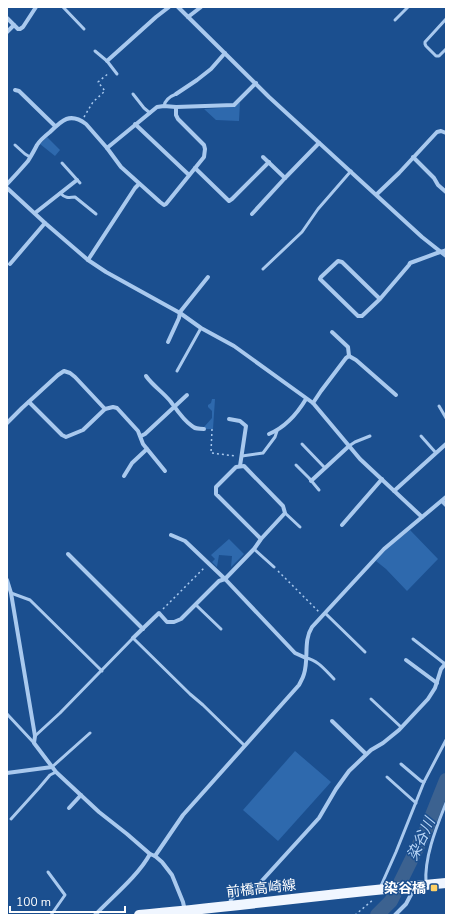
<svg xmlns="http://www.w3.org/2000/svg" width="453" height="922" font-family="'Nunito Sans','Noto Sans JP',sans-serif">
  <rect width="100%" height="100%" fill="#1b4f8f"/>
  <g fill="#2e69ad">
    <polygon points="240,102 239,121 216,120 204,109 234,107"/>
    <polygon points="47,137 60,150 55,156 40,144"/>
    <polygon points="212,399 215,399 213,429 204,429 204,427 212,418 212,411 208,407 208,405 211,403"/>
    <polygon points="410,530 438,559 407,591 386,569 376,561 385,550"/>
    <polygon points="229,539 244,554 231,567 232,556 219,555 217,567 212,562 215,559 211,555"/>
    <polygon points="295,751 331,782 278,841 243,810"/>
  </g>
  <g fill="none" stroke-linecap="round" stroke-linejoin="round">
    <polyline stroke="#3c6290" stroke-width="14" points="377,915 391,901 426,830 446,780"/>
    <g stroke="#a9c9ee" stroke-width="1.5" stroke-dasharray="2 3" stroke-linecap="butt">
      <polyline points="84,117 93,102 105,91 98,82 109,73"/>
      <polyline points="212,429 211,453 236,456"/>
      <polyline points="278,571 319,612"/>
      <polyline points="163,609 204,568"/>
      <polyline points="355,915 374,899"/>
    </g>
    <g stroke="#a9c9ee" stroke-width="3">
      <polyline points="63,7 84,29"/>
      <polyline points="446,19 425,42 425,44 426,46 436,56 439,56 446,49"/>
      <polyline points="395,20 408,7"/>
      <polyline points="95,51 107,61 117,74"/>
      <polyline points="133,94 144,108 150,113"/>
      <path d="M164,106C165,100 171,96 176,94"/>
      <polyline points="15,145 25,154 30,157"/>
      <polyline points="62,163 80,183"/>
      <path d="M60,193C65,198 68,198 75,197L96,214"/>
      <polyline points="263,269 302,232 318,209 351,171"/>
      <polyline points="177,371 201,328"/>
      <polyline points="439,406 446,418"/>
      <polyline points="421,436 436,453"/>
      <polyline points="302,444 325,468"/>
      <polyline points="349,446 355,442 370,436"/>
      <polyline points="242,456 263,453 275,437 277,431"/>
      <polyline points="296,465 309,478 319,490"/>
      <polyline points="285,513 300,527"/>
      <polyline points="254,549 274,567"/>
      <polyline points="11,593 30,600 102,671"/>
      <polyline points="196,605 221,629"/>
      <polyline points="325,613 365,652"/>
      <polyline points="413,639 445,664"/>
      <path d="M306,658C318,660 326,671 334,679"/>
      <polyline points="371,699 401,727"/>
      <polyline points="7,714 34,743"/>
      <polyline points="35,736 60,713 133,638 190,694 203,705 244,745"/>
      <polyline points="401,764 421,781 424,782"/>
      <polyline points="52,767 90,733"/>
      <polyline points="387,777 416,803"/>
      <polyline points="11,819 39,788 50,775 56,772"/>
      <polyline points="48,872 65,895 51,915"/>
      <path d="M426,883C424,857 437,826 446,803"/>
      <polyline points="380,888 396,852 424,782 446,740"/>
    </g>
    <g stroke="#a9c9ee" stroke-width="4">
      <polyline points="178,7 269,97 422,237 446,256"/>
      <polyline points="188,17 201,7"/>
      <polyline points="7,18 18,29 20,29 23,27 36,7"/>
      <polyline points="7,32 14,25"/>
      <polyline points="107,61 156,17 169,7"/>
      <polyline points="15,90 19,91 55,126"/>
      <polyline points="176,94 197,80 211,69 225,53"/>
      <polyline points="135,124 189,175"/>
      <polyline points="107,148 157,107 164,106 176,107 234,105 256,83"/>
      <polyline points="263,157 285,178"/>
      <polyline points="413,157 434,178 438,185 446,192"/>
      <polyline points="195,168 229,201 232,199 269,162"/>
      <path d="M7,184C14,177 21,169 28,161C31,156 34,151 37,145C40,140 45,136 50,132C62,120 70,112 86,124L107,148L121,167L160,202L164,205L166,204L204,157L205,149L204,145L178,119L176,115V107"/>
      <polyline points="7,188 45,223 88,260 106,272 180,313 201,328 234,346 313,403 360,459 422,517"/>
      <polyline points="377,194 399,173 437,132 441,131 446,133"/>
      <polyline points="35,213 77,180"/>
      <polyline points="252,214 285,178 319,143"/>
      <polyline points="88,260 135,188 139,184"/>
      <polyline points="10,264 45,223"/>
      <polyline points="380,299 342,262 338,261 321,277 320,279 358,316 362,316 380,299 409,265 410,263 440,252 444,251 446,250"/>
      <polyline points="332,332 348,347 349,356"/>
      <polyline points="168,342 179,318 180,312 208,277"/>
      <path d="M146,376C153,386 163,392 171,402C176,409 184,421 192,426C195,429 199,429 204,429"/>
      <polyline points="29,402 62,435 66,437 83,430 105,409 113,407 117,408 138,431 143,444 165,471"/>
      <polyline points="313,403 321,391 346,358 349,356 356,360 396,395"/>
      <polyline points="229,419 240,421 246,426 240,466"/>
      <polyline points="7,423 22,408 58,375 64,371 70,373 75,377 105,409"/>
      <path d="M269,434C286,427 297,414 306,399"/>
      <polyline points="141,436 145,434 187,395"/>
      <polyline points="124,476 132,463 147,449"/>
      <polyline points="311,481 349,446"/>
      <polyline points="394,491 446,444"/>
      <polyline points="442,501 446,505"/>
      <polyline points="342,525 382,479"/>
      <polyline points="171,535 185,541 225,579 295,653 306,658"/>
      <polyline points="68,554 143,629"/>
      <polyline points="7,580 11,593 35,736 34,743 56,772 99,812 127,834 150,854 155,856 162,862 172,875 183,902 185,911"/>
      <polyline points="133,638 159,613 167,622 174,622 181,619 219,581 225,579 254,549 261,539 285,513 283,506 244,466 236,467 216,487 216,494 261,539"/>
      <polyline points="406,660 437,683"/>
      <polyline points="332,721 366,754"/>
      <polyline points="7,773 52,767"/>
      <polyline points="69,808 81,795"/>
      <path d="M155,856L183,815L299,685C301,681 303,678 304,674C309,658 303,641 312,627L384,549L446,497"/>
      <polyline points="230,905 231,899 245,886 247,884 255,886 258,885 319,818 336,789 349,771 371,750 383,743 399,730 428,699 435,688 441,669 446,663"/>
      <path d="M95,915C113,896 138,876 150,854"/>
      <polyline points="395,915 406,904 415,887"/>
    </g>
    <path stroke="#f0f6ff" stroke-width="10" d="M139,915C242,906 344,892 446,883"/>
  </g>
  <rect fill="#ffd166" stroke="#1b4f8f" stroke-width="1.5" x="430" y="884" width="8" height="8" rx="2"/>
  <g text-anchor="middle" stroke-width="3" stroke-linejoin="round" paint-order="stroke">
    <g font-size="14" fill="#fff" stroke="#1b4f8f">
      <text transform="translate(261 888) rotate(-6)" y="5">前橋高崎線</text>
    </g>
    <g font-size="14" font-weight="bold" fill="#fff" stroke="#1b4f8f" text-anchor="end">
      <text x="426" y="893">染谷橋</text>
    </g>
    <g font-size="15" font-style="italic" fill="#b5d3f5" stroke="#1b4f8f">
      <text transform="translate(421 839) rotate(-65)" y="5">染谷川</text>
    </g>
  </g>
  <rect width="453" height="922" fill="none" stroke="#ffffff" stroke-width="16"/>
  <path d="M10 906v6h115v-6" fill="none" stroke="#ffffff" stroke-width="2"/>
  <text x="16" y="906" font-size="12" fill="#ffffff" stroke="#1b4f8f" stroke-width="3" paint-order="stroke">100 m</text>
</svg>
